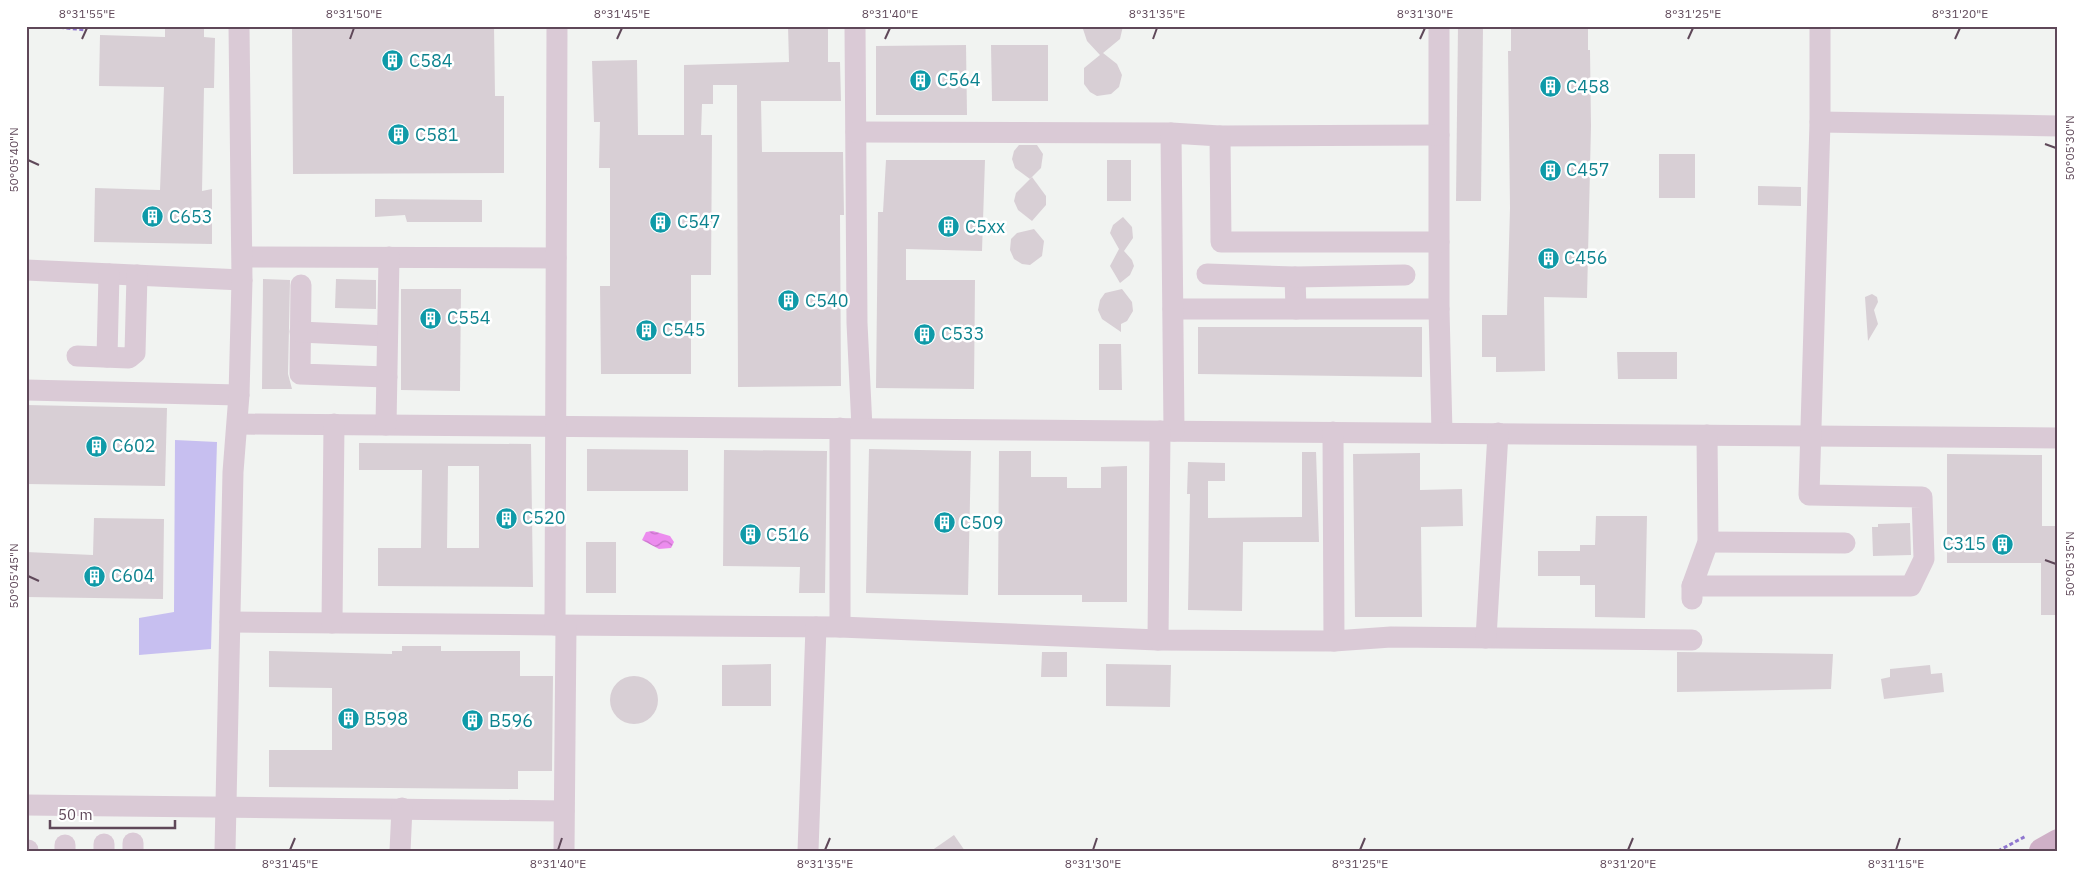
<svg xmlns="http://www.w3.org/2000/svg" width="2084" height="877" font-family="'IBM Plex Sans',sans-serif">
  <defs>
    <pattern id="water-waves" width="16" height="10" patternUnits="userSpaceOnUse" patternTransform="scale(1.25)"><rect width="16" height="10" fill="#ec8cee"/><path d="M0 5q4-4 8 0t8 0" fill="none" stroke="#c274c4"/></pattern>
  </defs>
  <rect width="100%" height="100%" fill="#f1f3f1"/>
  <polygon fill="#c7bff0" points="175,440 217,442 211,649 139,655 139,618 174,612"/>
  <polygon fill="url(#water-waves)" points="653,531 670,536 674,542 671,548 659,549 642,540 646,532"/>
  <g fill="#d8cfd5" fill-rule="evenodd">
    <polygon points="165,26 204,26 204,37 215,38 214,88 204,88 202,191 212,189 212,244 94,242 95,188 160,190 164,87 99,86 100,35 165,37"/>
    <polygon points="292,26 494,26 495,96 504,96 504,173 293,174"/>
    <polygon points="788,26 828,26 828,62 840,62 841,101 761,101 762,152 843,152 844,215 840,215 841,386 738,387 737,85 713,85 713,104 702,104 701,135 712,135 711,275 691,275 691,374 601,374 600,286 610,286 610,168 599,168 600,122 594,122 592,61 637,60 638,135 684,135 684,65 789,62"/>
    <polygon points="1082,26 1123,26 1120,39 1103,53 1117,64 1122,75 1119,87 1111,94 1097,96 1090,92 1084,84 1084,68 1100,55 1087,41"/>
    <polygon points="1458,26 1483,26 1481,201 1456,201"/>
    <polygon points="1511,26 1588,26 1588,50 1590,50 1591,126 1587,298 1544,297 1545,371 1496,372 1496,357 1482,357 1482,315 1507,315 1510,208 1508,51 1511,51"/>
    <polygon points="966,45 967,115 876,115 876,46"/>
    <polygon points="991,45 1048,45 1048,101 992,101"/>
    <polygon points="1019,145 1037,145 1043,154 1041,168 1030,179 1015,168 1012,159 1014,151"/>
    <rect x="1659" y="154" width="36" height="44"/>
    <polygon points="886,160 985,160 982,251 906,249 906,280 975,280 974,389 876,388 878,212 883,212"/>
    <rect x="1107" y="160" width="24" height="41"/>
    <polygon points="1032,177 1046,196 1046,205 1032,221 1018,210 1014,201 1016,193"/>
    <polygon points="1758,186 1801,187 1801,206 1758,205"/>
    <polygon points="375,199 482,200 482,222 407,222 405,215 375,217"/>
    <polygon points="1123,217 1132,227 1133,238 1124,251 1132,260 1134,266 1130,275 1120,283 1110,266 1119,249 1110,233 1113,225"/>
    <polygon points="1034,229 1044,241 1042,256 1030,265 1022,264 1014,259 1010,250 1011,239 1017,233"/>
    <polygon points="263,279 290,280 288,374 292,389 262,389"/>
    <polygon points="336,279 376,280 376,309 335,308"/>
    <polygon points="401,289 461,289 460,391 401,390"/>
    <polygon points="1122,289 1132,302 1133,311 1127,321 1121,324 1121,332 1102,319 1098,310 1100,300 1105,293"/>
    <polygon points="1872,294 1877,297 1878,302 1874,310 1878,324 1868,341 1865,297"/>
    <polygon points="1198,327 1422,327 1422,377 1198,374"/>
    <polygon points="1099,344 1121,344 1122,390 1099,390"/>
    <polygon points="1617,352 1677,352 1677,379 1618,379"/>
    <polygon points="26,405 167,408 165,486 26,484"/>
    <path d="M359,443L531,444L533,587L378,586V548H421L422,470H359ZM448,466H479V548H447Z"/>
    <polygon points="587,449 688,450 688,491 587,491"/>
    <polygon points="869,449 971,451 968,595 866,593"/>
    <polygon points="724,450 827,451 825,593 799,593 800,567 723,566"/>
    <polygon points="999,451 1031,451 1031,477 1067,477 1067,488 1101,488 1101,467 1127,466 1127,602 1082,602 1082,595 998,595"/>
    <polygon points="1302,452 1316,452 1319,542 1243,542 1242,611 1188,610 1190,494 1187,494 1188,462 1225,463 1225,481 1208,481 1208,518 1302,517"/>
    <polygon points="1420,453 1420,490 1462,489 1463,526 1421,527 1422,617 1355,617 1353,454"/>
    <polygon points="1947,454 2042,455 2042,526 2058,526 2058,615 2041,615 2041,563 1947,563"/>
    <polygon points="1596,516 1647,516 1645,618 1595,617 1595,585 1580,585 1580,576 1538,576 1538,551 1580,551 1580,545 1595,545"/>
    <polygon points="94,518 164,519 163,599 26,597 26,552 93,555"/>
    <polygon points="1910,523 1911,555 1873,556 1872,527 1878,527 1878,524"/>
    <rect x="586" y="542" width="30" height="51"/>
    <polygon points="402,646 441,646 441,651 520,651 520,676 553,676 552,771 518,771 518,789 269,787 269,750 332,750 332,688 269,687 269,651 392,654 392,651 402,651"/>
    <polygon points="1042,652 1067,652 1067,677 1041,677"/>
    <polygon points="1677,652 1833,654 1831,689 1677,692"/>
    <polygon points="771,664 771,706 722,706 722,665"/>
    <polygon points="1106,664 1171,665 1170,707 1106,706"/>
    <polygon points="1930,665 1931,674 1942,673 1944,692 1884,699 1881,679 1890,677 1890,669"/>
    <circle cx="634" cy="700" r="24"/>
    <polygon points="954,835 965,851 931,851"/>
  </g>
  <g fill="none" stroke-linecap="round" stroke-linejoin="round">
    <g stroke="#8f76cf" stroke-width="3" stroke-dasharray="4 2.5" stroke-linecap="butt">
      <polyline points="47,26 86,30"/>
      <polyline points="1998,851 2026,836"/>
    </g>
    <g stroke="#dacad6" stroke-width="21">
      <polyline points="855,26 857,323 862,428"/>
      <polyline points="1439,26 1439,309 1442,433"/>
      <polyline points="1820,122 2058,126"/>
      <polyline points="856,132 1171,133"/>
      <polyline points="1220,136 1439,135"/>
      <polyline points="243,257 556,258"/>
      <polyline points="26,270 242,280"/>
      <polyline points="1207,274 1295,277 1296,309"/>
      <polyline points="1295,277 1405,275"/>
      <polyline points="301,285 300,374 387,377"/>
      <polyline points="1173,309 1439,309"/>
      <polyline points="300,332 387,336"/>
      <polyline points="77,356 129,358 135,353 137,275"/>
      <polyline points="107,357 109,274"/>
      <polyline points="26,390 239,395"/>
      <polyline points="238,424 2058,438"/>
      <polyline points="386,425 389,257"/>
      <polyline points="840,428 840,627"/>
      <polyline points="1174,431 1171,133 1220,136 1221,242 1439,242"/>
      <polyline points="1333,432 1334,641"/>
      <polyline points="1708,542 1845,543"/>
      <polyline points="1692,586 1911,586 1924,559 1922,497 1809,495 1820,122 1820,26"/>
      <polyline points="1692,599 1692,586 1708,542 1707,435"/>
      <polyline points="230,622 555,625 557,26"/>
      <polyline points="332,623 334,424"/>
      <polyline points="555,625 840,627 1158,640 1334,641 1391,637 1692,640"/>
      <polyline points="1486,638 1498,433"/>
      <polyline points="1158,640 1160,431"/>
      <polyline points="26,805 564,811"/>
      <polyline points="28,851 28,850"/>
      <polyline points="65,851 65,845"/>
      <polyline points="104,851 104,844"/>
      <polyline points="133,851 133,843"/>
      <polyline points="225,851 233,472 239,395 242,280 239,26"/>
      <polyline points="400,851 402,808"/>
      <polyline points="564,851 566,626"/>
      <polyline points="808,851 816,627"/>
    </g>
    <polyline stroke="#cfb0c7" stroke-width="26" points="2042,851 2058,842"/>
  </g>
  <path fill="none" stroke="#5f4859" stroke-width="2" d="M82,39L87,28M350,39L354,28M617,39L622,28M885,39L890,28M1153,39L1157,28M1420,39L1425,28M1688,39L1693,28M1955,39L1960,28M2045,144L2056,148M28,160L39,165M2045,560L2056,564M28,576L39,581M290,850L295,838M558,850L562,838M825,850L830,838M1093,850L1097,838M1360,850L1365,838M1628,850L1633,838M1896,850L1900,838"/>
  <defs>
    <symbol id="building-disc" viewBox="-11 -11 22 22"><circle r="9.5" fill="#0f9aa8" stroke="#fff"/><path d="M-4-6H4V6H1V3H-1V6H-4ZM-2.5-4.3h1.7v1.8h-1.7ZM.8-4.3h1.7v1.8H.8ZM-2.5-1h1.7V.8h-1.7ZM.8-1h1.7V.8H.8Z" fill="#fff"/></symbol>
  </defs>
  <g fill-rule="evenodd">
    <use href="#building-disc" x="380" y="48" width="25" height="25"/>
    <use href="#building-disc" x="908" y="68" width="25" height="25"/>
    <use href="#building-disc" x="1538" y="74" width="25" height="25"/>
    <use href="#building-disc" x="386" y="122" width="25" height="25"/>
    <use href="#building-disc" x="1538" y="158" width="25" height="25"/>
    <use href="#building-disc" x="140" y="204" width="25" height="25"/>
    <use href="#building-disc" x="648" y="210" width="25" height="25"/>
    <use href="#building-disc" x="936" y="214" width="25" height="25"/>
    <use href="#building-disc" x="1536" y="246" width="25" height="25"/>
    <use href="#building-disc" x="776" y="288" width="25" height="25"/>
    <use href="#building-disc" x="418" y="306" width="25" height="25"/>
    <use href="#building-disc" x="634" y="318" width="25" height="25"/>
    <use href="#building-disc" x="912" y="322" width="25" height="25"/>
    <use href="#building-disc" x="84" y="434" width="25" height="25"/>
    <use href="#building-disc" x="494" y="506" width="25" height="25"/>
    <use href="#building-disc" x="932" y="510" width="25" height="25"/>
    <use href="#building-disc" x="738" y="522" width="25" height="25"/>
    <use href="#building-disc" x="1990" y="532" width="25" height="25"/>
    <use href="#building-disc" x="82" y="564" width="25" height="25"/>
    <use href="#building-disc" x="336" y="706" width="25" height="25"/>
    <use href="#building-disc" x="460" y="708" width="25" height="25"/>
  </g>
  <g text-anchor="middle" stroke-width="5" stroke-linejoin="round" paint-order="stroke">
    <g font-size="18" fill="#0d838f" stroke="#fff" text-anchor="start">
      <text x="409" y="67">C584</text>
      <text x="937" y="86">C564</text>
      <text x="1566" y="93">C458</text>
      <text x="415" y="141">C581</text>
      <text x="1566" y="176">C457</text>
      <text x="169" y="223">C653</text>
      <text x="677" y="228">C547</text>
      <text x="965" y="233">C5xx</text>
      <text x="1564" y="264">C456</text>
      <text x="805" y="307">C540</text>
      <text x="447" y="324">C554</text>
      <text x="662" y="336">C545</text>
      <text x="941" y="340">C533</text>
      <text x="112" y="452">C602</text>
      <text x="522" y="524">C520</text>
      <text x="960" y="529">C509</text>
      <text x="766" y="541">C516</text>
      <text x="1986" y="550" text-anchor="end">C315</text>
      <text x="111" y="582">C604</text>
      <text x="364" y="725">B598</text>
      <text x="489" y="727">B596</text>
    </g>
  </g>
  <rect width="2084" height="877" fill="none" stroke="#ffffff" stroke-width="55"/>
  <path d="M50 820v8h125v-8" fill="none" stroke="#5f4859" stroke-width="2.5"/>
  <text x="58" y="820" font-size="15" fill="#5f4859" stroke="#ffffff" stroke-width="4" paint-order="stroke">50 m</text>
  <rect x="28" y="28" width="2028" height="822" fill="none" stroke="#5f4859" stroke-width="2"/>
  <g font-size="12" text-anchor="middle" fill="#5f4859">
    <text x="87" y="18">8°31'55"E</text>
    <text x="354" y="18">8°31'50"E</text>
    <text x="622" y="18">8°31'45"E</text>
    <text x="890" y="18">8°31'40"E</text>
    <text x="1157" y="18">8°31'35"E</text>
    <text x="1425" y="18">8°31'30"E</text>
    <text x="1693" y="18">8°31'25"E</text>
    <text x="1960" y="18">8°31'20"E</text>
    <text transform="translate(2070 148) rotate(-90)" y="4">50°05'30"N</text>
    <text transform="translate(14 160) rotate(-90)" y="4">50°05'40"N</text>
    <text transform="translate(2070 564) rotate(-90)" y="4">50°05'35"N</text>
    <text transform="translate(14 576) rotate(-90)" y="4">50°05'45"N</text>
    <text x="290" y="868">8°31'45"E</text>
    <text x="558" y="868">8°31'40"E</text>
    <text x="825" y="868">8°31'35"E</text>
    <text x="1093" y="868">8°31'30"E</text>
    <text x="1360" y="868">8°31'25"E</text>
    <text x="1628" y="868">8°31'20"E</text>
    <text x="1896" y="868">8°31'15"E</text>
  </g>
</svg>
